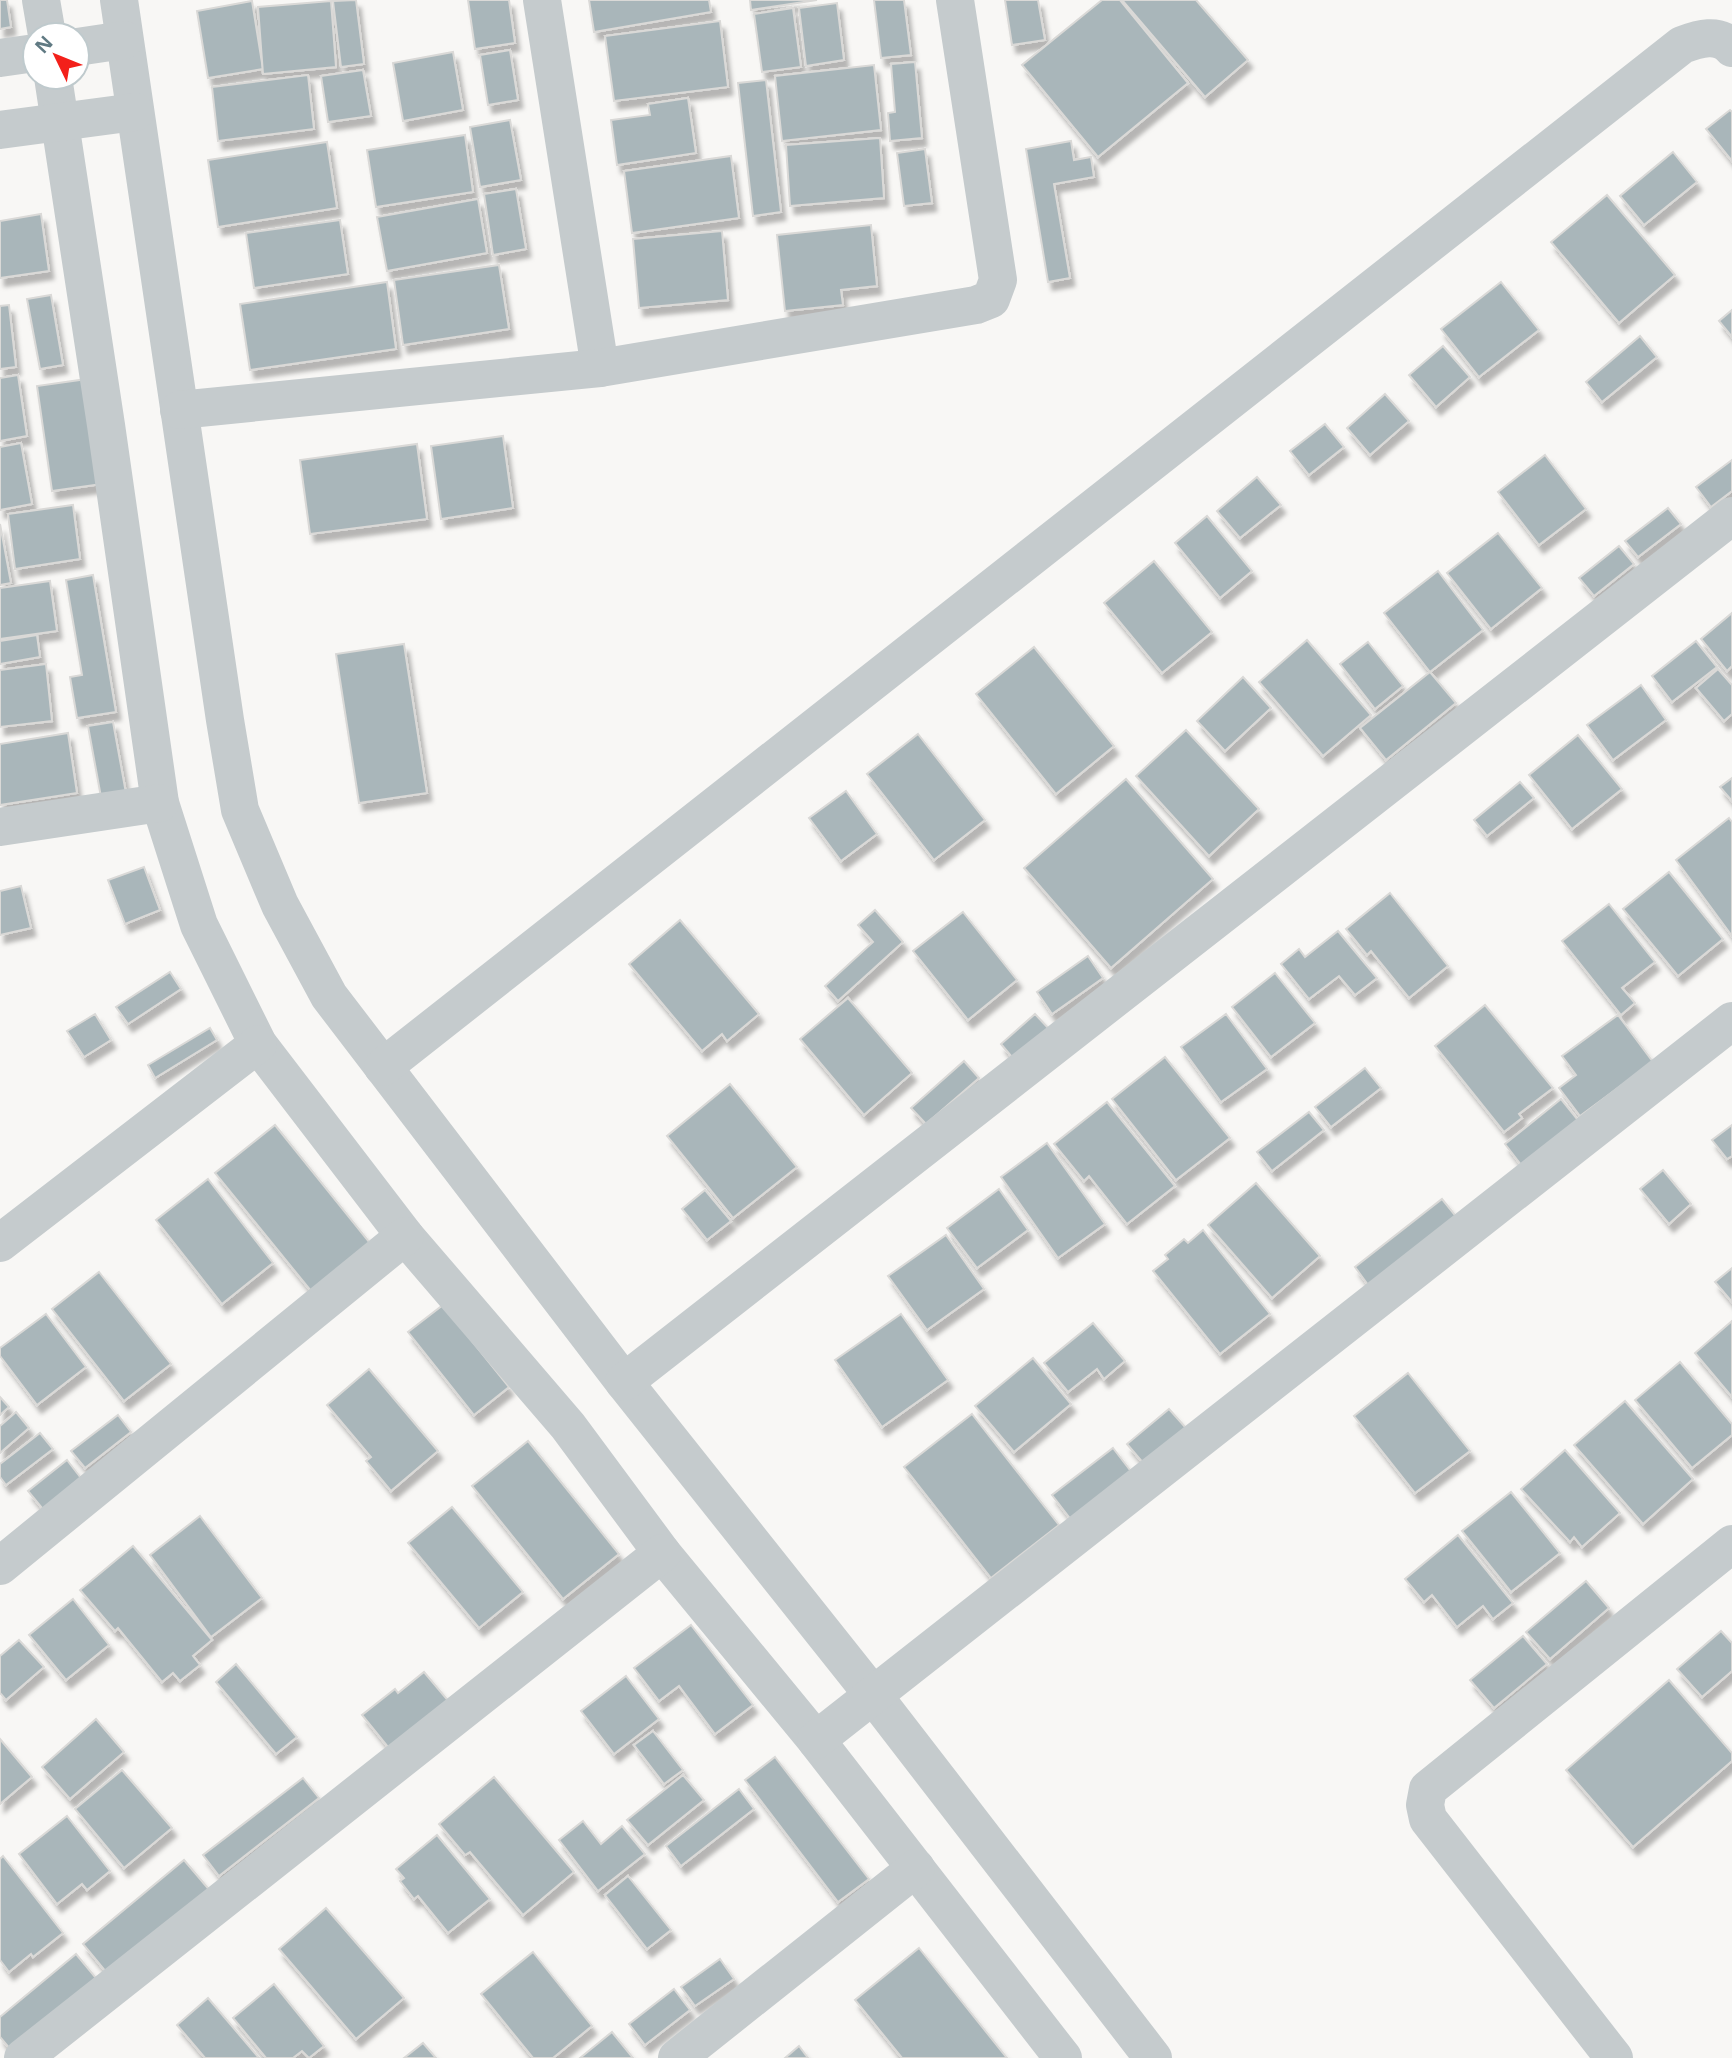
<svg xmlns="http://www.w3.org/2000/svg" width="1732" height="2058" font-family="'Noto Sans',sans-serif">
  <defs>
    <filter id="shadow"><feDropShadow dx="4.5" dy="8" stdDeviation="2" flood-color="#0004"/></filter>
  </defs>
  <rect width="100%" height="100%" fill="#f8f7f5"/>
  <g fill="#a9b6ba" stroke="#dad9d7" stroke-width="2" filter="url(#shadow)">
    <polygon points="0,0 7,0 11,27 0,29"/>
    <polygon points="356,0 364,64 341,67 333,1"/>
    <polygon points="468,0 509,0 515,43 475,49"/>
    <polygon points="589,0 709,0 711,12 594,32"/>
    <polygon points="750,0 817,0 751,10"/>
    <polygon points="874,0 904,0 911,55 881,58"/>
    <polygon points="1005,0 1038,0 1045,40 1012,45"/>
    <polygon points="1102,0 1120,0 1188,83 1098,157 1022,65"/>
    <polygon points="1122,0 1196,0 1248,60 1205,97"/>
    <polygon points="252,1 263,69 208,78 197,11"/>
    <polygon points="331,1 336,67 263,74 258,7"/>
    <polygon points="837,3 844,60 806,66 799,8"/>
    <polygon points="793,8 801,67 762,72 754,14"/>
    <polygon points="720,21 728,87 614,101 605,36"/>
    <polygon points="510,50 518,100 488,105 480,55"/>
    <polygon points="453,52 463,110 403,121 393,63"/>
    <polygon points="915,62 922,138 890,141 888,113 895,112 891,64"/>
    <polygon points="874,65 881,130 782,141 775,76"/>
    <polygon points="363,70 371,116 328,122 321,76"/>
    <polygon points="308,75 314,129 218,141 212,87"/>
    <polygon points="766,80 781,212 753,216 738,83"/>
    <polygon points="688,98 696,153 617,165 611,120 650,115 648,104"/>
    <polygon points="1730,110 1732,112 1732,161 1706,129"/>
    <polygon points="510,120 521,180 480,187 470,127"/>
    <polygon points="465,135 473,192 376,207 367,150"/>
    <polygon points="880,138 884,198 790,206 786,145"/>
    <polygon points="1071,141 1074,160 1091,157 1094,177 1054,184 1070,278 1048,282 1026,149"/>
    <polygon points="327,142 337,208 218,227 208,160"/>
    <polygon points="925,149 932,203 904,206 897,153"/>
    <polygon points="1673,152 1697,182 1644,225 1620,196"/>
    <polygon points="731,156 739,218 632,233 624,171"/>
    <polygon points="516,189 526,249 493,255 484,194"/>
    <polygon points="1607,195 1675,275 1619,323 1551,242"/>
    <polygon points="478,199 487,253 387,271 377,217"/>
    <polygon points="41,214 49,271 0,278 0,221"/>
    <polygon points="340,220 348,274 254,288 246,233"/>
    <polygon points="871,225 877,286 841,290 843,305 785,311 777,235"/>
    <polygon points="722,231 728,300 639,308 633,239"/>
    <polygon points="499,265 509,329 403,345 394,280"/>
    <polygon points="387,282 396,349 250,370 240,304"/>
    <polygon points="1501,282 1539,330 1479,377 1441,329"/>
    <polygon points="51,295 63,365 40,369 27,299"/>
    <polygon points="9,305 16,367 0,369 0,306"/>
    <polygon points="1732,310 1732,337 1719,321"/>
    <polygon points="1640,336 1657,357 1602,402 1586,382"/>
    <polygon points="1443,346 1470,377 1436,407 1409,375"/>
    <polygon points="18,375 27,436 0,441 0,378"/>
    <polygon points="87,379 102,484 52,491 37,386"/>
    <polygon points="1385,394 1409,421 1370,455 1347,428"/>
    <polygon points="1325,424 1344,447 1309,475 1290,451"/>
    <polygon points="503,436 513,508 441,519 431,446"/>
    <polygon points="21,443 32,504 0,510 0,447"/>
    <polygon points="417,444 427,519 310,534 300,460"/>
    <polygon points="1545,455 1586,509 1539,545 1498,492"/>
    <polygon points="1732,460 1732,491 1711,507 1696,487"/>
    <polygon points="1257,477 1281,505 1240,538 1217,511"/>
    <polygon points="73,505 80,559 15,569 8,514"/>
    <polygon points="1668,508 1681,524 1638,557 1625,541"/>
    <polygon points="1207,516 1252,571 1220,598 1175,543"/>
    <polygon points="0,524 11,583 0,585"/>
    <polygon points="1498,533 1542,588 1491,629 1447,573"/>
    <polygon points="1619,546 1634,564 1594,596 1579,578"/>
    <polygon points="1154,561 1212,632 1162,673 1104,603"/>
    <polygon points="1438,571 1483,630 1430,672 1384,613"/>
    <polygon points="93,575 116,712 77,718 70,677 82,675 66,580"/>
    <polygon points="50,581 57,631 0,639 0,588"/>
    <polygon points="1732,613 1732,666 1727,671 1701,639"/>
    <polygon points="37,635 40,657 0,664 0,641"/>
    <polygon points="1307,640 1371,715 1323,756 1259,682"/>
    <polygon points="1696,641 1717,667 1672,702 1652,676"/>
    <polygon points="1368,642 1403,686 1375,709 1340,664"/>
    <polygon points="404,644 427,793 359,803 336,654"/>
    <polygon points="1034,647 1114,746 1056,794 976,694"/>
    <polygon points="46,664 52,721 0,727 0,670"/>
    <polygon points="1718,669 1732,685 1732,714 1724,721 1696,688"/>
    <polygon points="1430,672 1456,703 1386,760 1360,728"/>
    <polygon points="1243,677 1271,708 1225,751 1197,721"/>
    <polygon points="1641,685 1666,720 1613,760 1587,725"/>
    <polygon points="113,722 126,793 101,797 88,726"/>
    <polygon points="1186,730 1259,809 1209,856 1136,776"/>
    <polygon points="68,733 77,793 0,805 0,744"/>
    <polygon points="918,734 985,820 934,860 867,774"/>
    <polygon points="1578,735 1622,789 1572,829 1529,775"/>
    <polygon points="1732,778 1732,801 1720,787"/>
    <polygon points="1126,779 1213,879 1111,968 1024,868"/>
    <polygon points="1520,782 1534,798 1487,836 1474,820"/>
    <polygon points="846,791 877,834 841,861 809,818"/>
    <polygon points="1729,818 1732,822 1732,936 1676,860"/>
    <polygon points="144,867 160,910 125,924 108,880"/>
    <polygon points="1669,872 1723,939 1678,976 1623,909"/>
    <polygon points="21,886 31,928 0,935 0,891"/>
    <polygon points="1390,893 1448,966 1409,998 1371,951 1367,955 1346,929"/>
    <polygon points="1609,904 1655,962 1622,988 1635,1003 1621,1015 1562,941"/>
    <polygon points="875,910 903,942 838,1001 825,986 873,942 858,925"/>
    <polygon points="963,912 1017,980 968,1020 913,951"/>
    <polygon points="680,920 759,1014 727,1041 722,1034 702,1051 629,964"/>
    <polygon points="1338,931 1377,978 1355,995 1339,976 1309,999 1281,964 1299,949 1305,957"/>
    <polygon points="1088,956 1103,978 1052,1014 1037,992"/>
    <polygon points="170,972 181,989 128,1024 116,1007"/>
    <polygon points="1275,973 1315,1023 1271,1057 1232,1007"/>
    <polygon points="848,998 912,1073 864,1115 800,1039"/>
    <polygon points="1485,1005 1553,1088 1519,1114 1522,1118 1504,1132 1435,1046"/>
    <polygon points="95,1014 111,1040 84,1057 67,1031"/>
    <polygon points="1035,1014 1051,1031 1016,1062 1001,1044"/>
    <polygon points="1226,1014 1267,1069 1221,1102 1181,1047"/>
    <polygon points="1618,1015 1653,1062 1580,1116 1559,1088 1576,1075 1562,1056"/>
    <polygon points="210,1028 217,1040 155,1078 148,1065"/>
    <polygon points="1165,1057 1230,1138 1176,1180 1112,1099"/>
    <polygon points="964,1061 979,1078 926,1124 911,1108"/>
    <polygon points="1365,1068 1381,1088 1331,1127 1315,1107"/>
    <polygon points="730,1084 797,1167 733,1218 667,1136"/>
    <polygon points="1561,1099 1582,1125 1525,1170 1505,1144"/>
    <polygon points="1107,1102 1175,1186 1127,1224 1089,1176 1084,1181 1054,1144"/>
    <polygon points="1309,1112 1324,1130 1272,1171 1257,1152"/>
    <polygon points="275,1125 370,1243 311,1291 215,1173"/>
    <polygon points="1732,1125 1732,1156 1727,1159 1712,1140"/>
    <polygon points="1047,1143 1105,1224 1058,1258 1001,1177"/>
    <polygon points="1663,1170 1691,1204 1669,1224 1640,1189"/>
    <polygon points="208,1179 273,1263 222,1304 156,1220"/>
    <polygon points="1256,1183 1320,1256 1272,1298 1208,1225"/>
    <polygon points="999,1189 1028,1230 977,1268 947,1228"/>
    <polygon points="705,1190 731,1221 707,1240 682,1209"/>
    <polygon points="1442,1199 1459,1220 1371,1289 1355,1267"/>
    <polygon points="1203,1230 1270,1314 1220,1354 1153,1271 1168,1259 1165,1255 1184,1239 1188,1243"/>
    <polygon points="946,1235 984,1289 927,1330 888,1276"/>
    <polygon points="1732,1268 1732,1302 1715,1282"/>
    <polygon points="99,1272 171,1364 124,1401 52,1309"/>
    <polygon points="443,1305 509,1387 474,1415 408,1332"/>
    <polygon points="46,1314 86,1367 37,1405 0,1356 0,1348"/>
    <polygon points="901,1314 948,1380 882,1427 835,1360"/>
    <polygon points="1732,1321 1732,1397 1695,1353"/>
    <polygon points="1093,1323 1125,1361 1104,1379 1097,1369 1068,1392 1044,1363"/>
    <polygon points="1033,1358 1071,1404 1014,1452 975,1406"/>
    <polygon points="1680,1362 1732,1424 1732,1435 1692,1468 1635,1400"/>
    <polygon points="369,1369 438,1451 391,1491 366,1461 371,1457 327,1405"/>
    <polygon points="1408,1373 1470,1451 1415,1493 1354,1416"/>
    <polygon points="0,1397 9,1407 0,1415"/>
    <polygon points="1625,1401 1693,1479 1643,1524 1574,1445"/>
    <polygon points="1169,1409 1186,1428 1144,1464 1127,1444"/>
    <polygon points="16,1412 29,1428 0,1453 0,1426"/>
    <polygon points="972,1414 1059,1525 991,1578 904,1467"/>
    <polygon points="118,1415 131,1432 85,1468 71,1451"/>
    <polygon points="40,1433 53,1449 6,1485 0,1477 0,1464"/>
    <polygon points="528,1441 619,1554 563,1599 472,1486"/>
    <polygon points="1113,1448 1133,1474 1072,1521 1052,1495"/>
    <polygon points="1565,1450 1620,1513 1582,1547 1574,1537 1570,1542 1521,1489"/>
    <polygon points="67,1460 84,1482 46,1513 28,1491"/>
    <polygon points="1511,1492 1560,1553 1511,1592 1462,1531"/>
    <polygon points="452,1507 523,1592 479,1628 408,1543"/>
    <polygon points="200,1516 262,1598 211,1637 150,1555"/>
    <polygon points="1458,1535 1513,1603 1493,1619 1483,1606 1457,1627 1432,1595 1424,1602 1405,1579"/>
    <polygon points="133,1546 212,1640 193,1656 200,1665 180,1681 173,1673 162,1682 118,1628 115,1631 80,1590"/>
    <polygon points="1586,1581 1609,1608 1550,1659 1526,1632"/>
    <polygon points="73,1599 109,1645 66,1680 29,1635"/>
    <polygon points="691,1625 753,1705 715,1734 679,1686 659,1701 634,1668"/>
    <polygon points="1721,1631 1732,1643 1732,1671 1702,1697 1677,1669"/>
    <polygon points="1523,1636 1547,1664 1494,1708 1470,1680"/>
    <polygon points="19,1640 44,1667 6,1700 0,1693 0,1656"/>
    <polygon points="236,1664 297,1737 276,1754 216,1682"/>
    <polygon points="424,1672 451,1704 392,1752 362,1715 395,1689 398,1693"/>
    <polygon points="626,1676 659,1719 614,1754 581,1711"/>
    <polygon points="1669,1680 1732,1753 1732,1761 1633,1847 1566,1770"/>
    <polygon points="96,1719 124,1752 70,1799 42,1767"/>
    <polygon points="653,1731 683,1770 664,1784 634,1745"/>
    <polygon points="0,1739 32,1777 0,1804"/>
    <polygon points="775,1757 869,1879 838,1902 745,1780"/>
    <polygon points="122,1770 172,1828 124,1868 75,1809"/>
    <polygon points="683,1775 704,1800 648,1845 627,1820"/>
    <polygon points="494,1777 574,1872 523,1915 470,1852 465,1855 439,1824"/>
    <polygon points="303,1778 319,1798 219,1876 203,1855"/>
    <polygon points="739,1789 754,1809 681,1866 666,1846"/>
    <polygon points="67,1816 110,1871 87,1890 82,1884 57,1904 19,1854"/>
    <polygon points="583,1821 601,1844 622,1826 645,1854 598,1891 559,1840"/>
    <polygon points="437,1835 490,1899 448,1933 418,1896 414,1899 400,1881 404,1878 396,1869"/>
    <polygon points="3,1856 63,1933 33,1957 31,1954 9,1972 0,1960 0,1859"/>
    <polygon points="184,1860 212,1893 111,1978 83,1944"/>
    <polygon points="628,1876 671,1930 647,1949 605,1895"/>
    <polygon points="326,1908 404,1998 356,2039 279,1949"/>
    <polygon points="919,1948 1007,2058 902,2058 855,2000"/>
    <polygon points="533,1952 592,2026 553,2058 533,2058 481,1994"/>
    <polygon points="76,1954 96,1978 10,2049 0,2037 0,2017"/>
    <polygon points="720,1959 734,1979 695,2006 681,1987"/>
    <polygon points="274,1984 324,2046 309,2058 302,2051 293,2058 266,2058 233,2018"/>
    <polygon points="674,1989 690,2010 645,2045 629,2024"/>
    <polygon points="208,1998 259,2058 205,2058 177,2025"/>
    <polygon points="612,2032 633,2058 580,2058"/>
    <polygon points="423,2043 436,2058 404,2058"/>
    <polygon points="799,2046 808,2058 785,2058"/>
  </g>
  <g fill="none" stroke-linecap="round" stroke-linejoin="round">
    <g stroke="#c5cbcd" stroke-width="38">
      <polyline points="41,0 47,35"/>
      <polyline points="119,0 225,720 240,810 280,905 329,996 624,1382 873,1695 1153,2058"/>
      <polyline points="542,0 600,368"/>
      <polyline points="77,47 124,40"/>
      <polyline points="0,58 35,53"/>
      <polyline points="53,77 106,425 160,803 199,925 258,1044 405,1236 568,1426 662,1553 816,1740 1063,2058"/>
      <polyline points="0,130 135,112"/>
      <polyline points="179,410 600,368 976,305 991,299 998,280 955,0"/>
      <polyline points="0,827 160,803"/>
      <path d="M383,1067L1682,45C1698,39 1719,32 1732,48"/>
      <polyline points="0,1243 258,1044"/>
      <polyline points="624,1382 1732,516"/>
      <polyline points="0,1566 405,1236"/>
      <polyline points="816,1740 1732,1021"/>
      <polyline points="23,2058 662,1553"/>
      <polyline points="677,2058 916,1868"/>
      <polyline points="1614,2058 1428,1819 1425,1805 1428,1789 1732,1544"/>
    </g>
  </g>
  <g transform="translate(56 56) rotate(313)"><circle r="33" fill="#ffffff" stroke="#bfcacd" stroke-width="2"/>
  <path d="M0-5L12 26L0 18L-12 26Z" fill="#f3201a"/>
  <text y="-10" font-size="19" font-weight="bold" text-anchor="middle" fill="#607a83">N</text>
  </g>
</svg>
